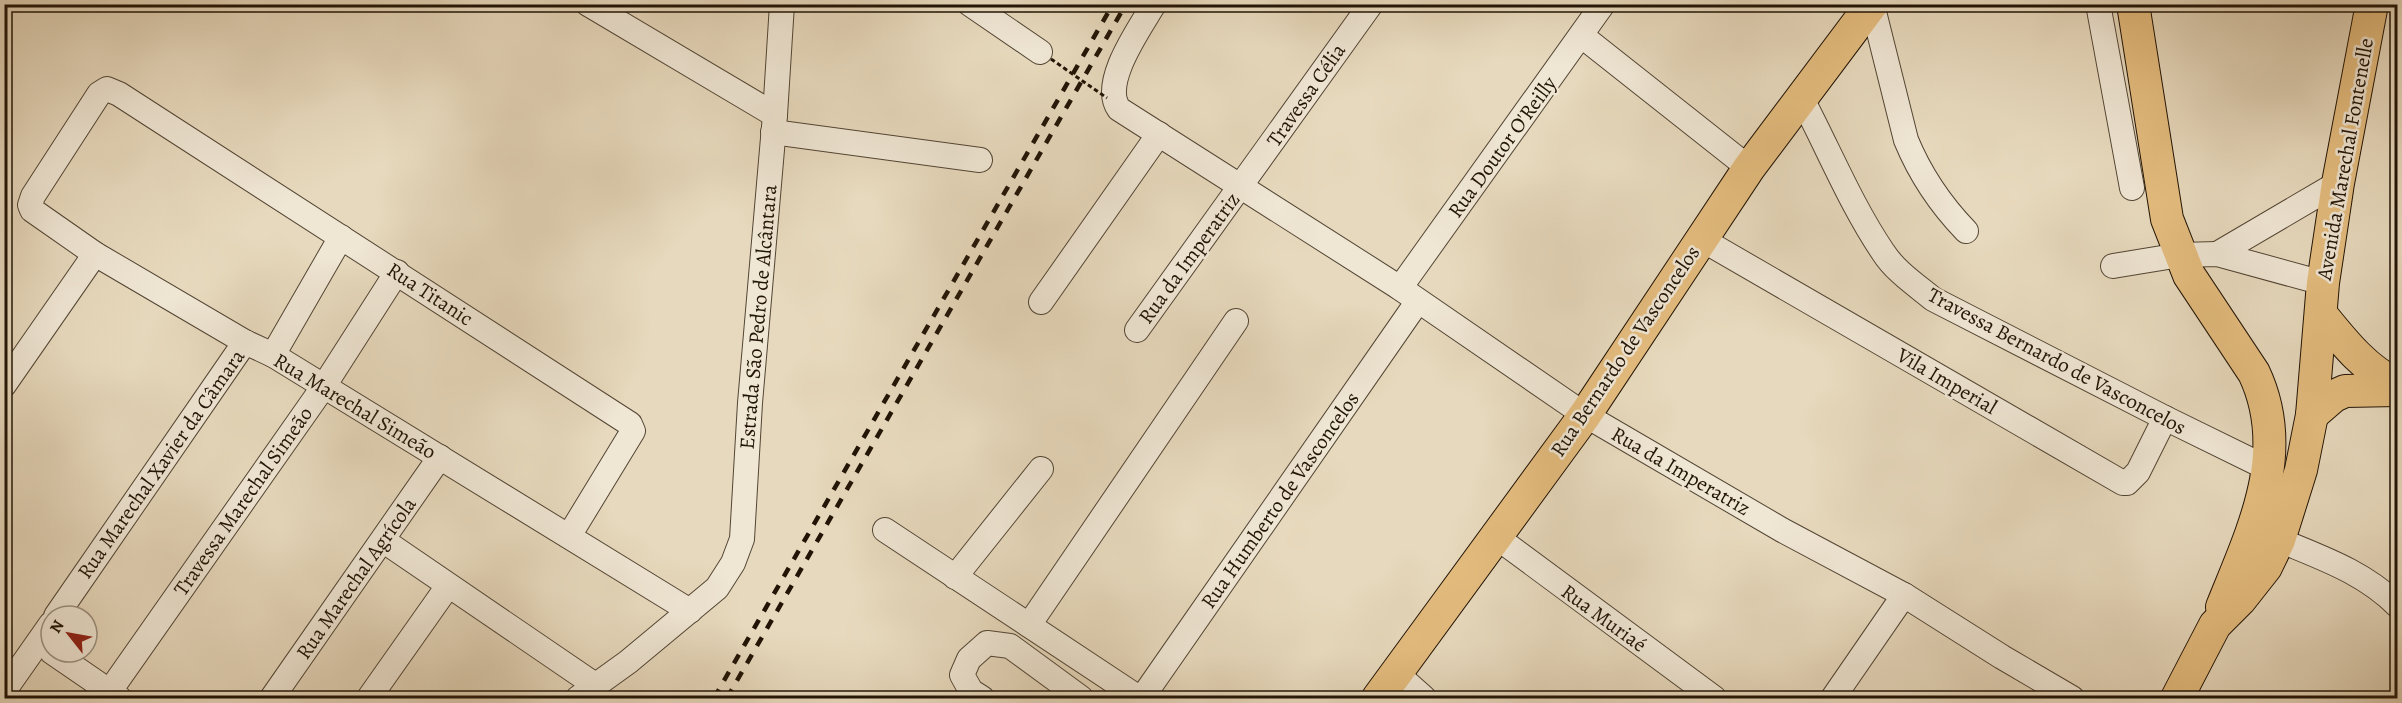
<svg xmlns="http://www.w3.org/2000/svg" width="2402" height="703" font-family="Alegreya,serif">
  <rect width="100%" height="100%" fill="#e7d9bd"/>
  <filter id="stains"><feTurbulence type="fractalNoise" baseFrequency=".00333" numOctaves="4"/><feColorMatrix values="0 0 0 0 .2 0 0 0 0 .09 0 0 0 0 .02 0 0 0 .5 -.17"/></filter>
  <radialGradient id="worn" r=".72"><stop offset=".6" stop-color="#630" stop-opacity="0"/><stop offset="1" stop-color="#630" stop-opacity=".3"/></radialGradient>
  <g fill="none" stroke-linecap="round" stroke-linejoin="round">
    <defs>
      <g id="minor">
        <polyline points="588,4 775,115"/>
        <polyline points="970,4 1040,52"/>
        <path d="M1154,4C1140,28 1100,83 1119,109L1400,288L1585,415L1782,530L1904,595L2002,657L2072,698"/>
        <path d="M1872,4L1906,140C1920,174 1940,204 1966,231"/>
        <polyline points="2098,4 2132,188"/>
        <polyline points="1582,36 1749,168"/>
        <path d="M1801,97C1828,148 1851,205 1883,252C1895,271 1916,285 1933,299L2165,418L2269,469"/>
        <polyline points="773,132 980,160"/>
        <polyline points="1701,239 2123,483 2127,483 2138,472 2165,418"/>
        <polyline points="2217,254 2338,183"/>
        <polyline points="2113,266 2180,255 2217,254 2323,283"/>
        <polyline points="1400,288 1603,4"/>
        <polyline points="1041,302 1159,134"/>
        <polyline points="1137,330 1371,4"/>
        <polyline points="273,355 341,237"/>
        <polyline points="4,385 95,254"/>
        <polyline points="885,530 1139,698"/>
        <polyline points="569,536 633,431 630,424 119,94 107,89 99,94 33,196 30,205 32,210 95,254 245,342 273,355 690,611"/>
        <polyline points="1495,536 1714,698"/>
        <path d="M2279,540C2322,558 2364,572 2398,606"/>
        <polyline points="384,541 595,685"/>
        <polyline points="955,577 1041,469"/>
        <polyline points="56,616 245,342"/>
        <polyline points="1029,625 1236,321"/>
        <polyline points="52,652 119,698"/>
        <polyline points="1396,673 1424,698"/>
        <polyline points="4,691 51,624"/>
        <polyline points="105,698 324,386 397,272"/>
        <polyline points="272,698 440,457"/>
        <polyline points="369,698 448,586"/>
        <polyline points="578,698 628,662 717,588 733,563 742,539 750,403 775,115 782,4"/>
        <polyline points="982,698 971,691 962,675 969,659 987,643 1010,646 1081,698"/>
        <polyline points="1142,698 1418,301"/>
        <polyline points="1833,698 1904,595"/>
      </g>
      <g id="major">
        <path d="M2133,4L2167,219L2189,275L2254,373C2292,453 2252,532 2222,607"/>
        <path d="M2321,314C2342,340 2366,371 2398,385"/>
        <polyline points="2312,415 2334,396 2345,391 2398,390"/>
        <polyline points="1378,698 1585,415 1749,168 1872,4"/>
        <polyline points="2177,698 2215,625 2240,600 2266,567 2279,540 2301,470 2312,415 2323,283 2338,183 2372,4"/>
      </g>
    </defs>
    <use href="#minor" stroke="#524534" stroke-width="26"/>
    <use href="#major" stroke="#211406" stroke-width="34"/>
    <use href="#minor" stroke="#efe6d4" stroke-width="24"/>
    <use href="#major" stroke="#e4bc7e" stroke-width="32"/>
    <g stroke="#211406" stroke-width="4.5" stroke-dasharray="10 10" stroke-linecap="butt">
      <polyline points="714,698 1113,4"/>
      <polyline points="727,698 1126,4"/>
    </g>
    <polyline stroke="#211406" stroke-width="3" stroke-dasharray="4.5 3" stroke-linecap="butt" points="1051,59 1107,98"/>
  </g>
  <g text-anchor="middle" stroke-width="5" stroke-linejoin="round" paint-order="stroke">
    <g font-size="21" fill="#211406" stroke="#efe6d4">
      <text transform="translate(1306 95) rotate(-55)" y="7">Travessa Célia</text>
      <text transform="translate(1502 147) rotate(-54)" y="7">Rua Doutor O'Reilly</text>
      <text transform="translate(2345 159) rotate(-80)" y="7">Avenida Marechal Fontenelle</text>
      <text transform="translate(1189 258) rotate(-54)" y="7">Rua da Imperatriz</text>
      <text transform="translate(430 294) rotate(33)" y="7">Rua Titanic</text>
      <text transform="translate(758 317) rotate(-85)" y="7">Estrada São Pedro de Alcântara</text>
      <text transform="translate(1625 351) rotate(-56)" y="7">Rua Bernardo de Vasconcelos</text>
      <text transform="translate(2057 361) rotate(28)" y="7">Travessa Bernardo de Vasconcelos</text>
      <text transform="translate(1947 381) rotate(30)" y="7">Vila Imperial</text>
      <text transform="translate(355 406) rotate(31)" y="7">Rua Marechal Simeão</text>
      <text transform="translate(161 464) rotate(-55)" y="7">Rua Marechal Xavier da Câmara</text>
      <text transform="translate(1681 471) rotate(30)" y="7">Rua da Imperatriz</text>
      <text transform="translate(1280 500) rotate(-55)" y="7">Rua Humberto de Vasconcelos</text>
      <text transform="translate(243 501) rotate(-55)" y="7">Travessa Marechal Simeão</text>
      <text transform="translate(356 578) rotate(-55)" y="7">Rua Marechal Agrícola</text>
      <text transform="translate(1604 618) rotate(36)" y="7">Rua Muriaé</text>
    </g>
  </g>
  <rect width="2402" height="703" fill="none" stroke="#e7d9bd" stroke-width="24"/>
  <rect x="6" y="6" width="2390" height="691" fill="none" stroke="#211406" stroke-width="3"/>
  <rect x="12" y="12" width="2378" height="679" fill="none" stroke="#211406" stroke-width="1.5"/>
  <g transform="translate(69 634) rotate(301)"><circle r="28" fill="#efe6d4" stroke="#9d9282" stroke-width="1.5"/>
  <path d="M0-4.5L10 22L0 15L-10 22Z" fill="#8f2418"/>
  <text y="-9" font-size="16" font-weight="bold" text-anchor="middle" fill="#211406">N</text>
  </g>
  <rect width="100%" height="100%" filter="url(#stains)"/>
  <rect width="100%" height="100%" fill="url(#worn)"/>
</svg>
